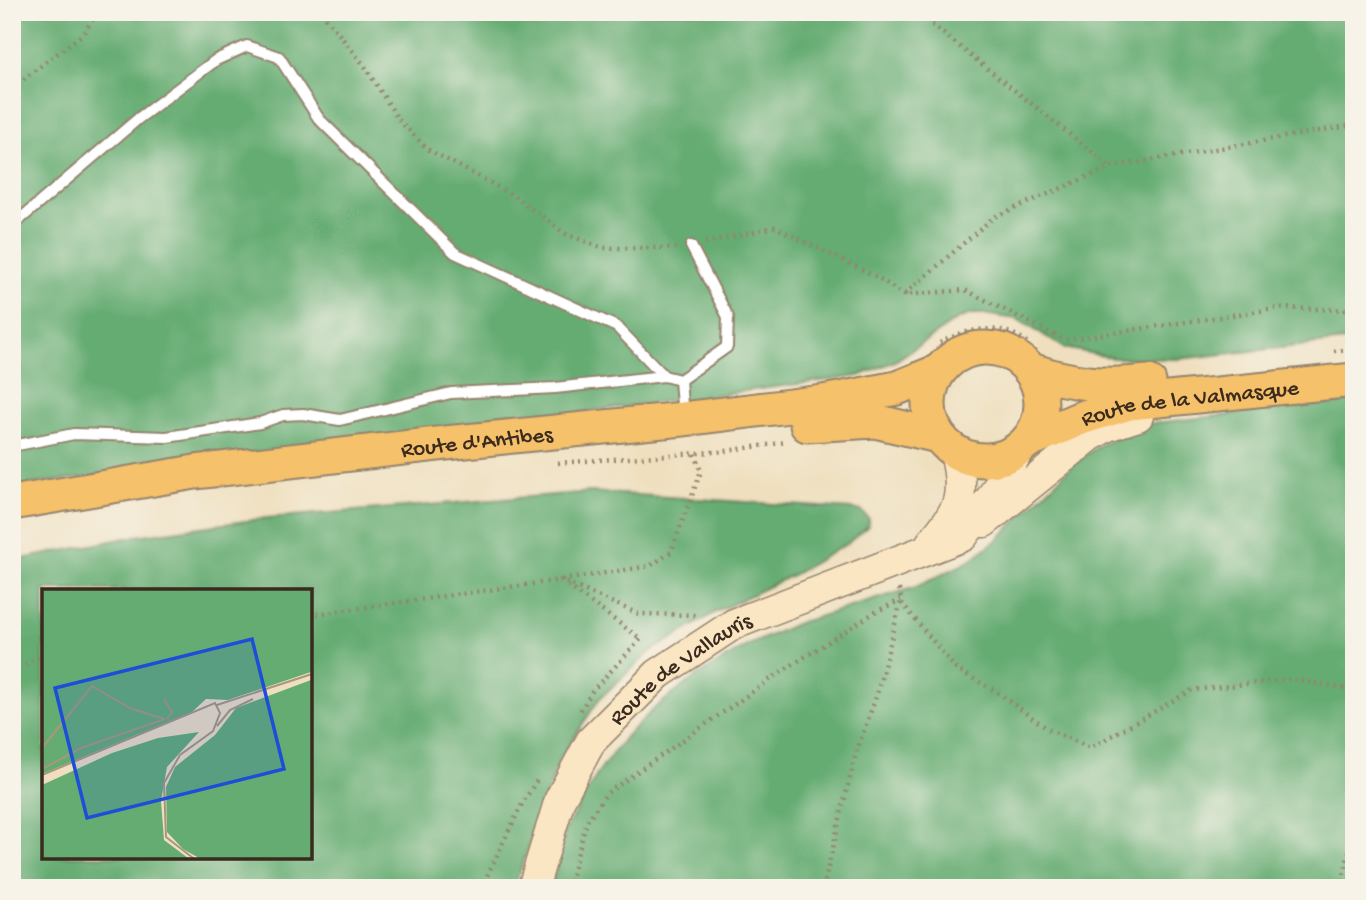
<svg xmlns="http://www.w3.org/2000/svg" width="1366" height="900" font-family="'Gochi Hand',sans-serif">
  <rect width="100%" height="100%" fill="#f7f3e8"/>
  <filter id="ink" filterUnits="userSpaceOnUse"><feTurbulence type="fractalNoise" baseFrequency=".0143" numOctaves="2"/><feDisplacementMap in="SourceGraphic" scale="14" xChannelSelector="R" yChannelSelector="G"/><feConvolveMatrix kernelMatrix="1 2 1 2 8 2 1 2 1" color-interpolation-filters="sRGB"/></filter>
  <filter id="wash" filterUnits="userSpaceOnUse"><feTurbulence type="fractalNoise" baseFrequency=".00686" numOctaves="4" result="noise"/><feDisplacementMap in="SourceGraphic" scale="28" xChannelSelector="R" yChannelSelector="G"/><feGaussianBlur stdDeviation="1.57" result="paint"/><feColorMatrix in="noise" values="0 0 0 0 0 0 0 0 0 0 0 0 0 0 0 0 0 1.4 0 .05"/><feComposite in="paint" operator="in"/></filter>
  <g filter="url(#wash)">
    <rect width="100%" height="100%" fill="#efdfbe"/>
    <g fill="#65ac72" stroke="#506b48" stroke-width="2" fill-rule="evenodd">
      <polygon points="12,12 1354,12 1354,340 1178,359 1113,358 1065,348 1017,319 983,314 971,314 958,319 895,361 859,376 12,487"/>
      <polygon points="1354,401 1354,888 551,888 566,828 598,773 626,736 656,707 697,676 747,646 798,623 916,587 966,563 997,540 1075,463 1103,443 1153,423"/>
      <path d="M591,492L851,509L861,511L869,519L868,526L848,543L796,573L716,612L650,652L600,698L559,760L514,888H12V561L136,536L267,518ZM44,590H310V856H44Z"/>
    </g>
  </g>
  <g filter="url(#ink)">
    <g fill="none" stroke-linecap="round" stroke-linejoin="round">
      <defs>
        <g id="service">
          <polyline points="12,226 139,118 216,60 247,46 279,57 319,119 455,253 617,327 664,376"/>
          <polyline points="680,380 727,347 728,317 691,246"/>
          <polyline points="680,380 683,417"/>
          <polyline points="12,446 74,434 167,437 260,423 283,415 303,414 340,420 451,393 555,388 664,376 680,380"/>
        </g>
        <g id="secondary">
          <polyline points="984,522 1090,436 1107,426 1138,416"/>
          <path d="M931,543C960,508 966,498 955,452"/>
          <path id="s1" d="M533,888L560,799L591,741L658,674L734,624L963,536L992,497L1018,451"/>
        </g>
        <g id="primary">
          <circle cx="985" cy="404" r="56"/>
          <path d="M1031,370C1073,384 1106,387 1149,382"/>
          <polyline points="807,425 875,421 938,436"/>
          <path id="s2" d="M1030,440L1081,418L1129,403L1354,380"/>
          <path id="s3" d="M12,503L195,472L446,443L683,419L823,402L897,388L939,371"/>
        </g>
      </defs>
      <use href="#service" stroke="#95846e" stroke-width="14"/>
      <use href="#secondary" stroke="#95846e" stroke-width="33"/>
      <use href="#primary" stroke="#95846e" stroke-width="37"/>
      <g stroke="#95846e" stroke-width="4.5" stroke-dasharray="2 5" stroke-linecap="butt">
        <polyline points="321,12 364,65 398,119 427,149 511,194 566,234 603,248 676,248"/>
        <polyline points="927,12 930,23 1111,167"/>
        <polyline points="12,88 83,34 98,12"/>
        <polyline points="705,243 775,227 877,277 904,295 965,290 1065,340 1280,308 1354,310"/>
        <polyline points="905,294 994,217 1111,167 1354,125"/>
        <path d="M940,343C966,328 1001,322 1027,342"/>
        <polyline points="1334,351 1354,349"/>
        <polyline points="558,463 726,451 787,442"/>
        <polyline points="562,580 650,566 671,552 701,471 694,453"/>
        <polyline points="568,586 641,639 593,690 579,713"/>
        <polyline points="899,589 902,603 956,669 997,692 1048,729 1090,748 1192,690 1292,679 1354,690"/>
        <polyline points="310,615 560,580 639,614 698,615"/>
        <polyline points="12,671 44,655"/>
        <polyline points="481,888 523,802 539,777"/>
        <polyline points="568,888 587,821 607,793 781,672 877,611 901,600"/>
        <polyline points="823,888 856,753 877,694 901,601"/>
        <polyline points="1341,888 1354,830"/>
      </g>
      <use href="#service" stroke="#fff" stroke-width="10"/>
      <use href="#secondary" stroke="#fbe6c4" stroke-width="30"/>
      <use href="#primary" stroke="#f5c16b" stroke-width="33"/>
    </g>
  </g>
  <g text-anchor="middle" stroke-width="5" stroke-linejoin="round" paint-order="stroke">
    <g font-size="23" fill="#3b2a1e" stroke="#f7f3e8">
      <text dy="8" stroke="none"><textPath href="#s2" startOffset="166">Route de la Valmasque</textPath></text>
      <text dy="8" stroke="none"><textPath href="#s3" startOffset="469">Route d'Antibes</textPath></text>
      <text dy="8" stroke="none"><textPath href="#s1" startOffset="275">Route de Vallauris</textPath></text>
    </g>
  </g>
  <g transform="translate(42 589)">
    <rect width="270" height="270" fill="#efdfbe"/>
    <path d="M0,0H269V83L186,111L164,110L150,123L0,185ZM269,91V269H157L141,260L125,243L124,198L133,178L173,146L194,119ZM157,143L125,178L119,212L122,251L146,269H0V196L70,164L116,149Z" fill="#65ac72"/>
    <path fill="none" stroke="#a7977e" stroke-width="2" d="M122,110L130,123L125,130M175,116L270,85M175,137L188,121L211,110M0,159L50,97L88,119L122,130M0,180L39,159L123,130M0,186L173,114L178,124L171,142L138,166L122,194L124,248L151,269"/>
    <path fill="#1d4ed8" fill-opacity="0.15" stroke="#1d4ed8" stroke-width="3.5" d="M210,50L242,180L45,229L13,99Z"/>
    <rect width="270" height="270" fill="none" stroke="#3b2a1e" stroke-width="3.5"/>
  </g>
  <rect width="1366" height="900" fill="none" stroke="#f7f3e8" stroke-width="42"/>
</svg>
